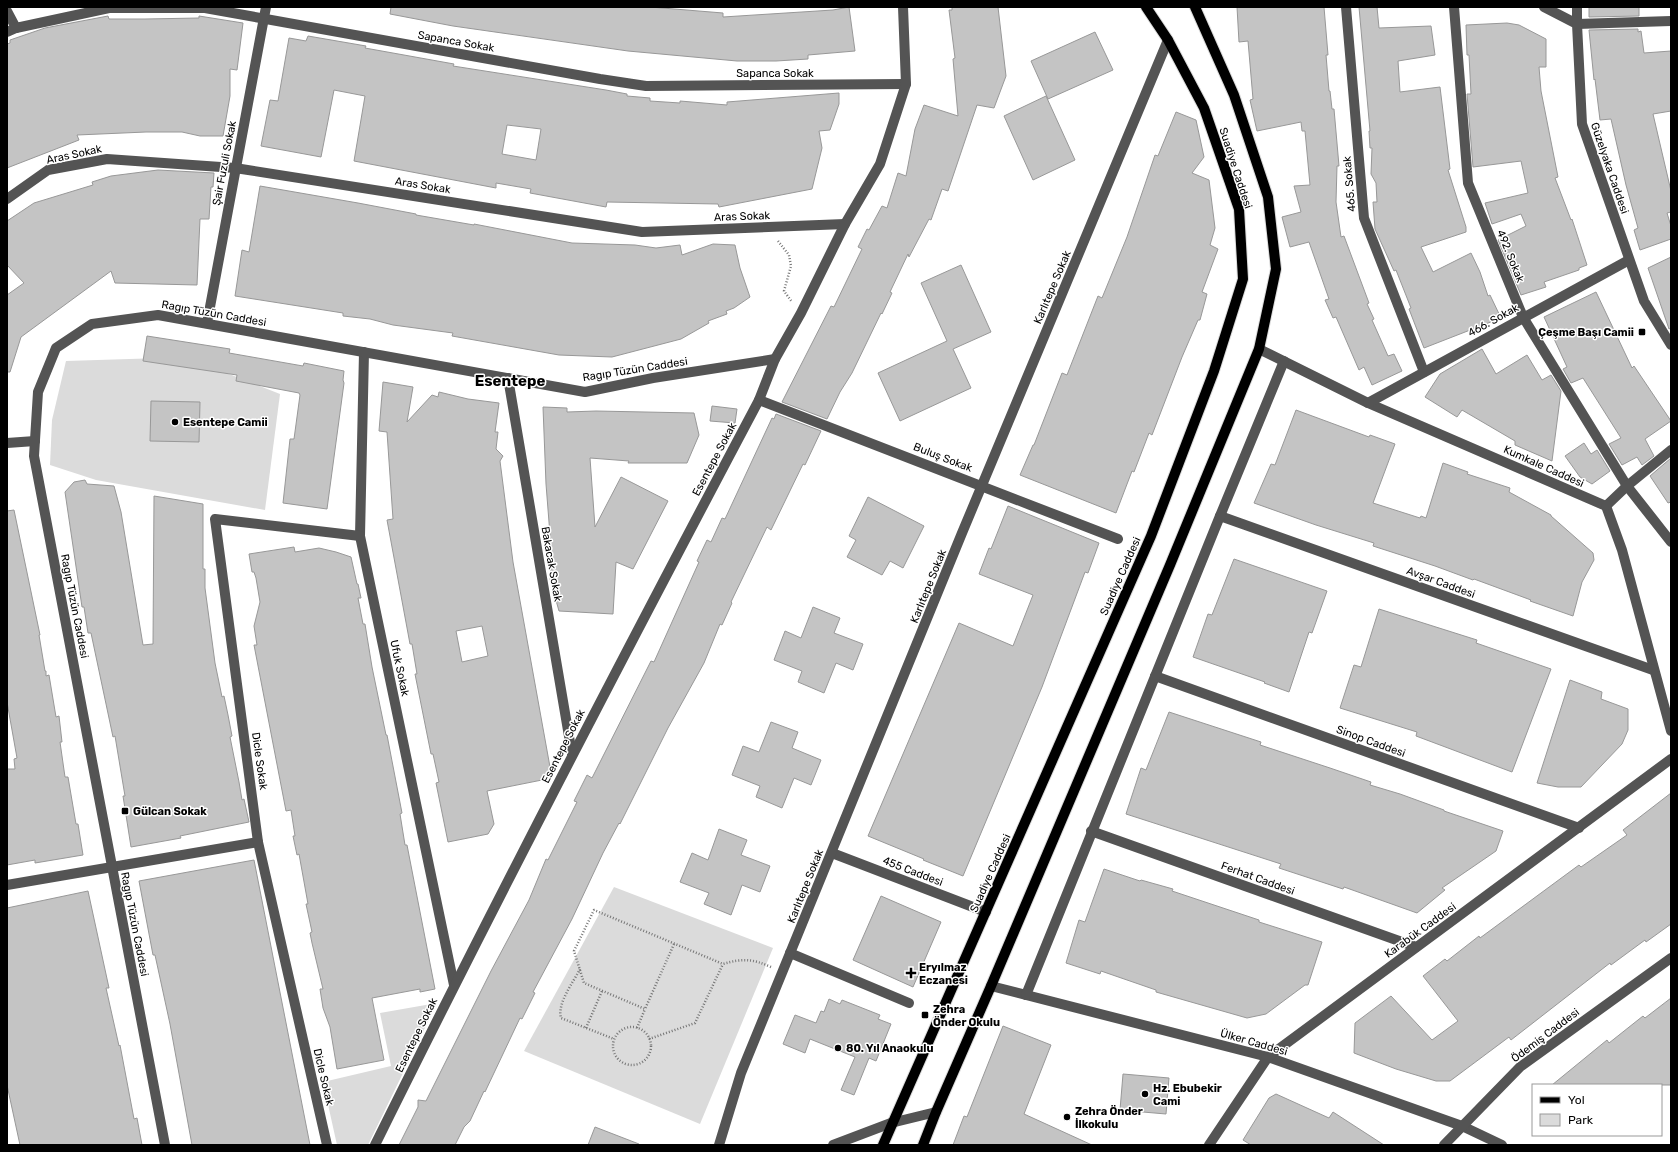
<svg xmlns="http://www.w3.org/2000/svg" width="1678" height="1152" font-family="Rubik,sans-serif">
  <rect width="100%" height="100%" fill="#fff"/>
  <g fill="#dbdbdb">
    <polygon points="161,358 224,372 280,394 265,510 96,480 50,465 52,420 66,361"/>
    <polygon points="614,887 773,948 700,1124 524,1051"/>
    <polygon points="437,1003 368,1145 337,1145 323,1082 391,1066 380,1013"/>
  </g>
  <g fill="#c4c4c4" stroke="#989898" fill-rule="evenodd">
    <polygon points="391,7 650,7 723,13 723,17 833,10 849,7 855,51 808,55 808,59 776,61 737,61 628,51 453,26 390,14"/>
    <polygon points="952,7 998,7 1006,76 994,108 977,105 948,191 942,189 931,220 929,219 909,257 908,254 890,292 892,293 882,314 881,313 852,373 840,392 827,419 782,402 831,306 834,307 862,249 858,247 867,229 869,230 882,206 887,208 898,173 906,176 915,129 924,105 958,116 953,59 955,58 949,10 952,10"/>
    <polygon points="1237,7 1324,7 1328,55 1326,55 1329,91 1330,91 1332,109 1334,109 1339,166 1337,166 1336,202 1341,237 1344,236 1369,303 1367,304 1374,319 1372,320 1388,356 1394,354 1402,371 1372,385 1364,367 1359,370 1336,317 1333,318 1325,300 1329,299 1309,242 1290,247 1282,217 1301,212 1294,186 1310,185 1305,131 1302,131 1301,122 1257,131 1250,100 1253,99 1248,41 1239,42"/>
    <polygon points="1359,7 1377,7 1379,28 1431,26 1435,55 1398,61 1400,92 1440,87 1450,169 1448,170 1466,227 1466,232 1421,247 1433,272 1471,253 1480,272 1488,296 1490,295 1501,318 1424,348 1409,309 1411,308 1396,270 1394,271 1375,229 1373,202 1377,202 1376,183 1371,174 1372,148 1370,148 1369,131 1370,131"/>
    <polygon points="1589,7 1639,7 1639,16 1589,17"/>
    <polygon points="108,16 109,19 145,19 199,18 199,16 243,23 237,70 230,69 230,96 223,136 200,136 182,132 146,132 77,135 79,140 7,168 7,44 10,43 10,40 45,28"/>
    <polygon points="1507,23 1519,25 1546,39 1546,67 1539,67 1541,91 1558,177 1555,178 1571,220 1572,219 1587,265 1579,268 1579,270 1544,282 1546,287 1521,295 1498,240 1526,226 1521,214 1492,224 1485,203 1528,193 1521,161 1473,167 1467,94 1471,94 1469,55 1467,55 1466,25"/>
    <polygon points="1638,29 1638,32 1641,31 1644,53 1671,51 1671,111 1653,114 1671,191 1671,212 1667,213 1671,226 1671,239 1640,250 1634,230 1638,228 1626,185 1611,119 1600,120 1595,79 1594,80 1589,30"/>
    <polygon points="1095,32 1113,70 1048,99 1031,61"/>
    <path d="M308,36L366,46L365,48L454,64L453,66L606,90L627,94V96L650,98V101L680,103V101L727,105V102L839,93V104L830,130L819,131L822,148L812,189L719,207L718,204L607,202L606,207L530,193L531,189L496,183V188L354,161L365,96L334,90L321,157L261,146L270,100L278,101L289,38L306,41ZM507,125L541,129L536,160L502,154Z"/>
    <polygon points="1046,96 1075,160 1033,180 1004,116"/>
    <polygon points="1176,112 1196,120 1204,157 1192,173 1209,180 1215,228 1210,245 1218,249 1202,292 1207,294 1200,320 1198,320 1182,357 1152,435 1149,433 1134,472 1132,471 1116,513 1020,475 1033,445 1034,445 1062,373 1067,375 1098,296 1102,298 1127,237 1155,155 1158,156"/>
    <polygon points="158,170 214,173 213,187 211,187 209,219 200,219 197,285 115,283 111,271 21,337 10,372 7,372 7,295 24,283 7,265 7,221 34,203 93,185 92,182 111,176"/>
    <polygon points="260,186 358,203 416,214 416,215 474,225 474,224 572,243 635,245 656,248 680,245 682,255 713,244 735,245 740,268 750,297 734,308 726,311 727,314 708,321 709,323 681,339 612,357 559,355 452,336 453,333 393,325 370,319 343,316 343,313 235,296 242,250 249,252"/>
    <polygon points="1671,257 1671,328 1669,329 1648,268"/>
    <polygon points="961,265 991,332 953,349 971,388 900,421 878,373 947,341 921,283"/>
    <polygon points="1596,292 1632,368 1634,366 1671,421 1645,439 1654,456 1642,465 1637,457 1622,465 1609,444 1621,438 1583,378 1571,383 1563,369 1567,367 1544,317"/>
    <polygon points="147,336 230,349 229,353 303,366 304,363 344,371 343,380 344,383 327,509 283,503 290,439 294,439 300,395 299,393 236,381 237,375 143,361"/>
    <polygon points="1482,349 1496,374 1527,355 1542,380 1551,375 1561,391 1552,461 1515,445 1515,441 1462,410 1457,417 1425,397 1440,374"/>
    <path d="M383,382L413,387L407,422L432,395L438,397L439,392L468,399L499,403L495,432H498L496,449L503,456L500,461L513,562L552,778L487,791L494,824L488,834L448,842L436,783L439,782L433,754H431L415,674H417L412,644H410L387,520L393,519L387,432L379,431ZM482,626L488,656L462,662L456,631Z"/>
    <polygon points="151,401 200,402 199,442 150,441"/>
    <polygon points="712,406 737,409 735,423 710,421"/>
    <polygon points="543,407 567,408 567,412 596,411 694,413 699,435 687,463 628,463 629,461 590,458 595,527 621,477 668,501 633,569 616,562 613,614 559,611 550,579 552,560 546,484"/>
    <polygon points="1296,410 1369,437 1370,435 1395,444 1373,503 1420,518 1421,516 1426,518 1443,463 1468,472 1467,474 1510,488 1509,492 1551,515 1551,516 1593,553 1594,560 1582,582 1573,616 1530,601 1531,600 1474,579 1473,580 1435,566 1373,546 1374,543 1316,525 1254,503 1271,464 1275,465"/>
    <polygon points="776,414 821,431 805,465 803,464 771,530 767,527 731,602 732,603 722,625 720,624 704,663 668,728 620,824 619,823 603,853 572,919 533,992 535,993 522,1019 520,1018 485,1092 484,1091 470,1121 464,1127 455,1145 399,1145 418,1107 418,1100 426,1101 491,971 529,900 546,859 548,860 577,802 574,801 587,775 592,778 651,661 654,662 699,562 697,561 707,540 711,542 722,518 725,519 772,418 774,419"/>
    <polygon points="1584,443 1591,454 1597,450 1610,471 1592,484 1580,477 1565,456"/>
    <polygon points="1671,458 1671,502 1668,503 1650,476"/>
    <polygon points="85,480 87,484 114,486 121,512 143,645 153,644 154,496 203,504 203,569 205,569 205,588 215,663 222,697 224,696 228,715 232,736 230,737 239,782 242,800 244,799 249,822 180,836 181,838 131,847 123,796 125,796 115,736 113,737 91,633 88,633 84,607 82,607 65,492 74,482"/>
    <polygon points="868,497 924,526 903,568 890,561 882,575 847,557 856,540 849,536"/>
    <polygon points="1008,506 1099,543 1088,573 1085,572 1042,687 963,876 923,860 924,859 868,836 959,623 1013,646 1033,595 979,574 989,548 991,549"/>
    <polygon points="14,510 40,635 39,635 45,671 46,671 46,676 49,675 56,717 59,716 62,742 60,742 65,777 68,777 76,824 78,824 83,855 35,863 35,860 7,865 7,769 15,769 14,759 17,758 7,702 7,511"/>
    <polygon points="294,547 295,552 319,548 336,552 351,557 357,584 358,584 361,598 358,598 363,624 365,624 372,667 386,735 387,735 402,813 400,814 405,845 407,845 435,989 420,992 420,989 372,998 384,1060 337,1069 330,1027 323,1008 320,989 323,989 312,943 310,933 312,932 306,904 308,904 299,854 297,855 293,836 295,836 291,810 286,811 254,645 257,645 254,626 260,602 256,578 254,572 252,572 249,554"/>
    <polygon points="1234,559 1327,591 1312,633 1309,632 1289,692 1264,683 1265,682 1193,657 1208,614 1212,615"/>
    <polygon points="813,607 840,618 834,633 863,644 853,670 836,663 824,693 798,682 802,671 774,660 785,631 801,638"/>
    <polygon points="1379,609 1477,640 1476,643 1551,669 1512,772 1416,736 1417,732 1340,708 1354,665 1361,667"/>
    <polygon points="1570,680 1602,692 1601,699 1628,709 1628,730 1622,744 1581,787 1558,787 1537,783"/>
    <polygon points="1169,712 1261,742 1260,745 1330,768 1371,782 1370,785 1400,794 1444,810 1444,811 1503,831 1496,851 1442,888 1445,890 1417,913 1344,887 1343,889 1279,868 1281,864 1126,814 1141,768 1146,770"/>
    <polygon points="771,722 798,732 792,748 821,760 811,785 794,778 782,808 756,797 760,786 732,775 743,746 759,752"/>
    <polygon points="1671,793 1671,924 1646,942 1645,940 1611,965 1610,963 1511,1040 1509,1037 1450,1081 1436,1081 1396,1069 1354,1053 1355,1023 1391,996 1432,1040 1458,1021 1423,976 1445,959 1447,961 1479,936 1480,938 1579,865 1581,867 1627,835 1623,830"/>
    <polygon points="719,829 747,840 741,855 770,866 760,892 742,885 731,915 704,904 709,893 680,882 692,853 708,860"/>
    <polygon points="254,860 310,1145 192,1145 170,1024 155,955 153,955 139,881"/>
    <polygon points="1104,869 1140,881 1141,880 1173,889 1172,891 1259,920 1259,922 1322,942 1308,985 1305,985 1266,1014 1247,1018 1156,992 1156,990 1101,971 1100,974 1066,963 1079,920 1085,922"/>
    <polygon points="88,891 109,988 106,988 119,1046 120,1045 134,1119 137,1118 142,1145 20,1145 7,1085 7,908"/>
    <polygon points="881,896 941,922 913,987 853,960"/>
    <polygon points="1671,998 1671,1085 1552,1085 1607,1040 1609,1043 1643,1016 1645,1018"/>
    <polygon points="829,999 840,1004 842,1000 880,1015 878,1019 891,1024 876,1061 869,1058 854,1095 841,1090 855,1057 810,1039 805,1053 783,1044 795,1015 816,1023 821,1011 824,1012"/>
    <polygon points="1003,1026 1051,1045 1024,1114 1092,1145 953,1145 964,1116 967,1117"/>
    <polygon points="1123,1074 1169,1078 1166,1114 1120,1110"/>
    <polygon points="1276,1094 1329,1118 1333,1112 1384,1145 1251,1145 1243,1140 1269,1098"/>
    <polygon points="595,1127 639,1144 639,1145 588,1145"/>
  </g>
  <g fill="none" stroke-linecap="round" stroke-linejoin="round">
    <defs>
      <g id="major">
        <polyline points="883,1145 1151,536 1214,371 1243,279 1239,209 1204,108 1168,40 1146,7"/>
        <polyline points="923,1145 936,1112 991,986 1170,565 1259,349 1276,269 1268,197 1234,95 1195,7"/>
      </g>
    </defs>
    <use href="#major" stroke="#dbdbdb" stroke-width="12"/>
    <g stroke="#767676" stroke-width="2.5" stroke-dasharray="1 2" stroke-linecap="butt">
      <polyline points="778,241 789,255 791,266 784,291 792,302"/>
      <path d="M674,944L645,1009L584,983L574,951L594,910L723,964C743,958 753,959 771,967"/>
      <path d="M580,969C573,983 557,1003 561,1018L614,1039"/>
      <circle cx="632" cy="1046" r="19"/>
      <polyline points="586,1028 602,991"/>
      <polyline points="637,1028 645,1009"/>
      <polyline points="649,1039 695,1023 723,964"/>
    </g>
    <g stroke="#545454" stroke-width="10">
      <polyline points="1346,7 1364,218 1424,372"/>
      <polyline points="1454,7 1468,183 1523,317 1627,486 1671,542"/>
      <polyline points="1544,7 1577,24 1582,124 1644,301 1671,345"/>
      <polyline points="1577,7 1577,24 1671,21"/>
      <polyline points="7,11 16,28"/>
      <polyline points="7,32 16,28 109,8 205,8 600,79 646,86 906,84"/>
      <polyline points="7,199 48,170 107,159 235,168 642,232 845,224"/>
      <polyline points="207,323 266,7"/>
      <polyline points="1259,349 1368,403 1606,506 1622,550 1671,731"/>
      <polyline points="364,352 360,536 454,985"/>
      <polyline points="508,378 572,754"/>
      <polyline points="759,400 1118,539"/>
      <polyline points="1368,403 1629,260"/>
      <polyline points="7,443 35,441"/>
      <polyline points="1606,506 1627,486 1671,450"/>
      <polyline points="1220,516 1653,670"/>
      <polyline points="1155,676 1579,828"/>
      <polyline points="1091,831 1416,947"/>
      <polyline points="832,853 986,912"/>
      <polyline points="7,885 258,842"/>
      <polyline points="790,953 909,1003"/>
      <polyline points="991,986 1268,1057 1462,1126 1502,1145"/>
      <polyline points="1026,995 1220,516 1284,361"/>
      <polyline points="165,1145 34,456 38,392 56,348 92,324 158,315 585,392 653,378 775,359"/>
      <polyline points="327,1145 258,842 215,519 360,536"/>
      <path d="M375,1145C499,894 628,647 759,400L775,359L801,313L845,224L880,164L906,84L903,7"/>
      <polyline points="719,1145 741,1073 962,533 1168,40"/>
      <polyline points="833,1145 891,1123 936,1112"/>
      <polyline points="1209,1145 1268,1057 1671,759"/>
      <polyline points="1444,1145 1520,1067 1671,958"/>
    </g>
    <use href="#major" stroke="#000" stroke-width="10"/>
  </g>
  <g fill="#000" stroke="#fff" stroke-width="1.5">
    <rect x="1638" y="328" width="8" height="8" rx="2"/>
    <circle cx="175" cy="422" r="4"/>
    <rect x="121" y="807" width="8" height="8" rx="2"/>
    <path d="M909 967h4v4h4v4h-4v4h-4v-4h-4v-4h4z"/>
    <rect x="921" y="1011" width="8" height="8" rx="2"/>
    <circle cx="838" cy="1048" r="4"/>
    <circle cx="1145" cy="1094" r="4"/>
    <circle cx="1067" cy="1117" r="4"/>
  </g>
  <g text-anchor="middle" stroke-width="3" stroke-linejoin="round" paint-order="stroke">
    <g font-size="11" fill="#000" stroke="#fff">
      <text transform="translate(456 41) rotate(10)" y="4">Sapanca Sokak</text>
      <text x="775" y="77">Sapanca Sokak</text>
      <text transform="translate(74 154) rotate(-12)" y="4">Aras Sokak</text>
      <text transform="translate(224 163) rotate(-79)" y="4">Şair Fuzuli Sokak</text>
      <text transform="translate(1236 168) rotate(72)" y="4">Suadiye Caddesi</text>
      <text transform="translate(1610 168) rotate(71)" y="4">Güzelyaka Caddesi</text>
      <text transform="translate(1349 184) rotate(-95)" y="4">465. Sokak</text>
      <text transform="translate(423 185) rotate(9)" y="4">Aras Sokak</text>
      <text transform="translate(742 216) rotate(-2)" y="4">Aras Sokak</text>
      <text transform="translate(1511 256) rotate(68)" y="4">492. Sokak</text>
      <text transform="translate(1052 287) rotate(-67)" y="4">Karlıtepe Sokak</text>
      <text transform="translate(214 313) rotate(10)" y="4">Ragıp Tüzün Caddesi</text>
      <text transform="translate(1493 320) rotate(-29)" y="4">466. Sokak</text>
      <text transform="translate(635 369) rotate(-9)" y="4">Ragıp Tüzün Caddesi</text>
      <text transform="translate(943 457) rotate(21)" y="4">Buluş Sokak</text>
      <text transform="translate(714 459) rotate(-62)" y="4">Esentepe Sokak</text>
      <text transform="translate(1544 466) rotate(24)" y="4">Kumkale Caddesi</text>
      <text transform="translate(552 564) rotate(80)" y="4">Bakacak Sokak</text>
      <text transform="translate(1120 576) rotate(-66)" y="4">Suadiye Caddesi</text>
      <text transform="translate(1441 582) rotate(20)" y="4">Avşar Caddesi</text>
      <text transform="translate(928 586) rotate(-68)" y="4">Karlıtepe Sokak</text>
      <text transform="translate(75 606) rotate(79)" y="4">Ragıp Tüzün Caddesi</text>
      <text transform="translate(400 668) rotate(78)" y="4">Ufuk Sokak</text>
      <text transform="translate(1371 741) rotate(20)" y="4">Sinop Caddesi</text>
      <text transform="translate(563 746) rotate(-63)" y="4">Esentepe Sokak</text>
      <text transform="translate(260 761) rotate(82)" y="4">Dicle Sokak</text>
      <text transform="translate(913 871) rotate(21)" y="4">455 Caddesi</text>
      <text transform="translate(990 873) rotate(-66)" y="4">Suadiye Caddesi</text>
      <text transform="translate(1258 878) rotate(20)" y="4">Ferhat Caddesi</text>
      <text transform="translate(805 886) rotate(-68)" y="4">Karlıtepe Sokak</text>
      <text transform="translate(135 924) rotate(79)" y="4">Ragıp Tüzün Caddesi</text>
      <text transform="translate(1420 930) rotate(-36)" y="4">Karabük Caddesi</text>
      <text transform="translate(416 1035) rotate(-64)" y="4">Esentepe Sokak</text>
      <text transform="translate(1545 1035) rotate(-37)" y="4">Ödemiş Caddesi</text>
      <text transform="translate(1254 1042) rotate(16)" y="4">Ülker Caddesi</text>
      <text transform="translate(324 1077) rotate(77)" y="4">Dicle Sokak</text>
    </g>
    <g font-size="11" font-weight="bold" fill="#000" stroke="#fff" text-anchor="start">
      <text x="1634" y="336" text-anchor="end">Çeşme Başı Camii</text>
      <text x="183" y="426">Esentepe Camii</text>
      <text x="133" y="815">Gülcan Sokak</text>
      <text x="919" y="971">Eryılmaz<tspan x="919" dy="13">Eczanesi</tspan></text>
      <text x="933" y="1013">Zehra<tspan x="933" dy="13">Önder Okulu</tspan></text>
      <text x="846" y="1052">80. Yıl Anaokulu</text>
      <text x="1153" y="1092">Hz. Ebubekir<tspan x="1153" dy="13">Cami</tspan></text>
      <text x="1075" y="1115">Zehra Önder<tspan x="1075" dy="13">İlkokulu</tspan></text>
    </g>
    <g font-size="15" font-weight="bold" fill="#000" stroke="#fff">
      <text x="510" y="386">Esentepe</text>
    </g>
  </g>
  <rect width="1678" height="1152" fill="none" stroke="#000000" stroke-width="16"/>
  <rect x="1532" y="1084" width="130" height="52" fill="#ffffff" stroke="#999999"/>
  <rect x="1540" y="1097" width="20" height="6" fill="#000000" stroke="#999999"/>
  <text x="1568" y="1104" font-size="12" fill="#000000">Yol</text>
  <rect x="1540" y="1114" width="20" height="12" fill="#dbdbdb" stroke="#999999"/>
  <text x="1568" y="1124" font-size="12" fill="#000000">Park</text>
</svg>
